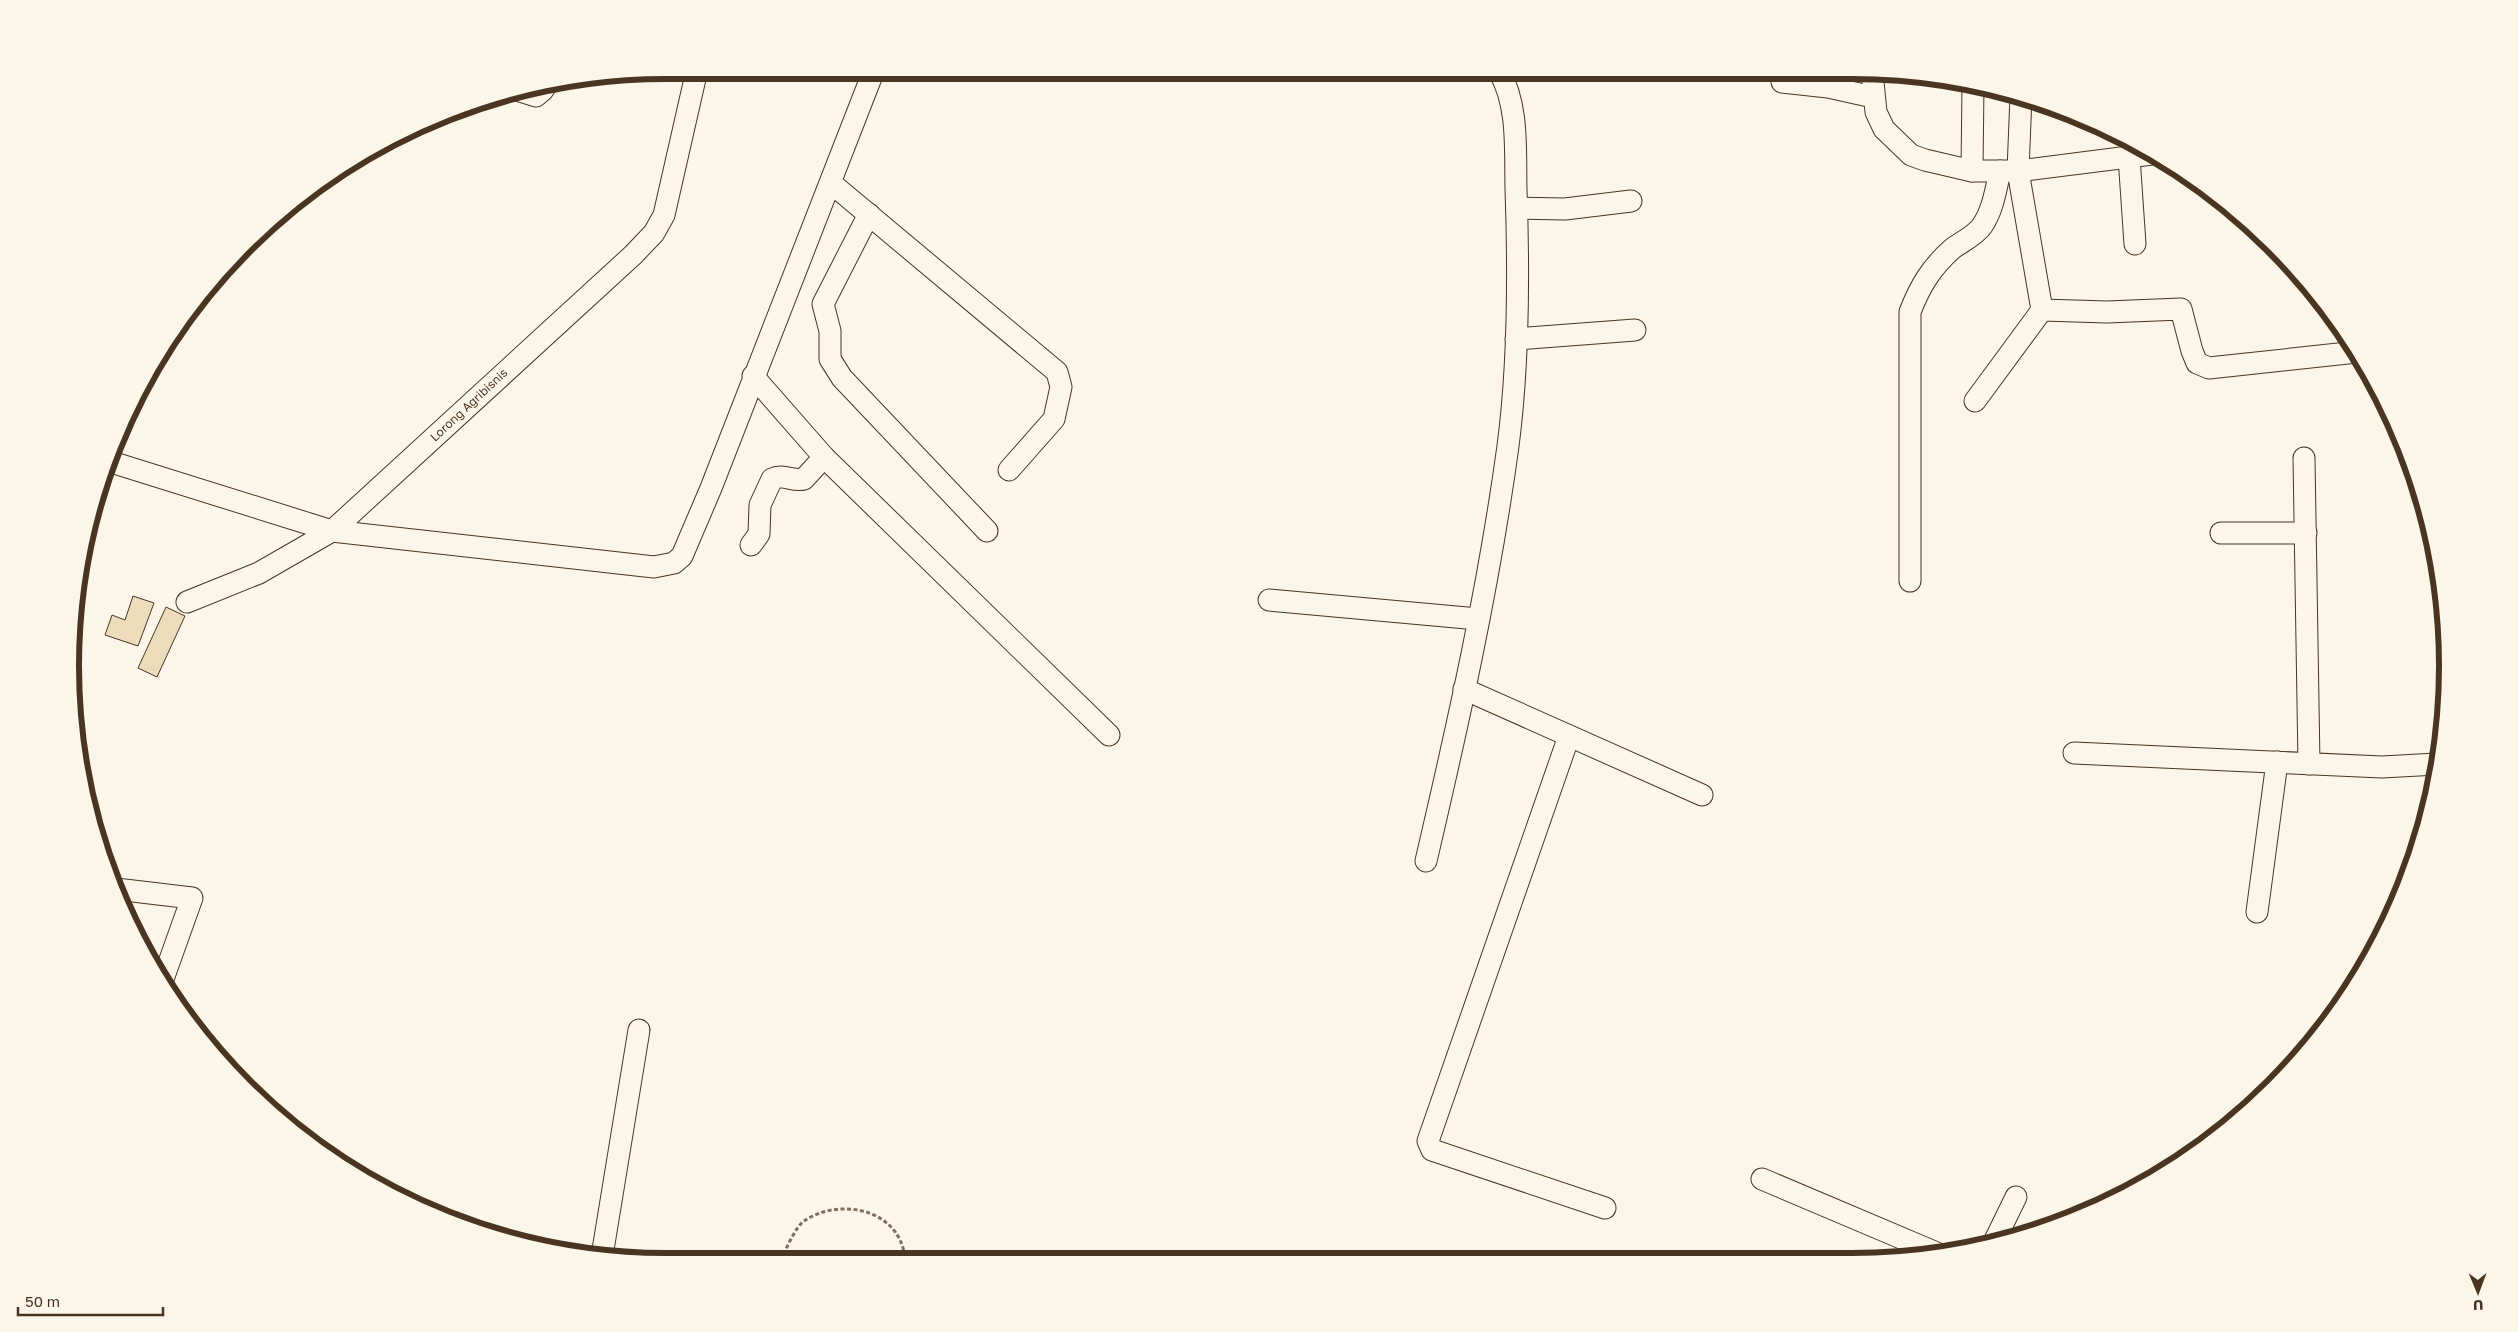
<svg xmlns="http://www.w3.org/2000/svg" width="2518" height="1332" font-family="'Golos Text',sans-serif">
  <rect width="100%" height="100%" fill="#fbf6e9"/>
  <g fill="#ecdcbc" stroke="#4a3520">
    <polygon points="133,596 154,603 138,646 105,635 112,615 125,620"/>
    <polygon points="166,607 185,616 157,677 138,668"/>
  </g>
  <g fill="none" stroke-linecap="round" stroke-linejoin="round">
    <defs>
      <g id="minor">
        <polyline points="1872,71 1876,112 1884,129 1911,155 1925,160 1972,171 2018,171 2152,154"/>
        <polyline points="1782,82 1828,87 1873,97"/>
        <polyline points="517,90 536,96 543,90 548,82"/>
        <polyline points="2129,157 2135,244"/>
        <polyline points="1972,171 1973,85"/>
        <polyline points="831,183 1057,372 1061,387 1054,419 1009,470"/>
        <polyline points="1517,208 1565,209 1631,201"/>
        <polyline points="869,214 823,304 830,331 830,359 842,378 987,531"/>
        <polyline points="2042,310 2107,312 2181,309 2192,351 2197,363 2209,368 2357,352"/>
        <polyline points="1516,339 1635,330"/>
        <polyline points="753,376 824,457 1109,735"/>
        <polyline points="1975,401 2042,310 2018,171 2021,96"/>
        <polyline points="2304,458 2309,764"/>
        <polyline points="108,461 332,531 633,255 654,233 664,215 697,70"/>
        <polyline points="2221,533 2306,533"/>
        <path d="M751,545L759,534L760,505L772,479C784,473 792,482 804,479L824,457"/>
        <path d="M1910,581V312C1920,286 1931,268 1952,249C1961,242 1975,236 1982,226C1993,210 1996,189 2000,171"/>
        <polyline points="1269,600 1478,619"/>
        <polyline points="187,602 259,573 332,531 654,567 674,563 682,556 711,488 874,70"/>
        <polyline points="1464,689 1702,795"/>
        <polyline points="1569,736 1428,1141 1432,1150 1605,1208"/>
        <polyline points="2074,753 2382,767 2437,764"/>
        <path d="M1426,861C1458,724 1489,586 1508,446C1519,362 1519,274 1516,189C1515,150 1519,106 1499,71"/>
        <polyline points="116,889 192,898 162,982"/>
        <polyline points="2257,912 2277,762"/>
        <polyline points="1762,1179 1939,1254"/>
        <polyline points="1995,1240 2016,1197"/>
        <polyline points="602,1256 639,1030"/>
      </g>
    </defs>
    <use href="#minor" stroke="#4a3520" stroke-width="23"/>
    <path stroke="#7f6f5c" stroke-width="3" stroke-dasharray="4 2.5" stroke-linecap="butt" d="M781,1260C785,1251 796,1226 804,1221C841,1196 902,1210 905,1260"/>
    <use href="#minor" stroke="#fbf6e9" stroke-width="21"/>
  </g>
  <g text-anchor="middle" stroke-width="4" stroke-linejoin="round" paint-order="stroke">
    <g font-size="12" fill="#4a3520" stroke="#fbf6e9">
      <text transform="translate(469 405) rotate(-43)" y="4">Lorong Agribisnis</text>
    </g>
  </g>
  <path d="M0 0H2518V1332H0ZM666 79H1852A587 587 0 0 1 2439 666V666A587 587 0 0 1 1852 1253H666A587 587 0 0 1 79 666V666A587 587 0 0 1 666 79Z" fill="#fbf6e9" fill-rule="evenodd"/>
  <path fill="none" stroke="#4a3520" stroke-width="6" d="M666 79H1852A587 587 0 0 1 2439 666V666A587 587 0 0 1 1852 1253H666A587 587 0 0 1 79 666V666A587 587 0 0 1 666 79Z"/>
  <g transform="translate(2478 1292) rotate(179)" stroke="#fbf6e9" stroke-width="4" paint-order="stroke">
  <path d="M0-4L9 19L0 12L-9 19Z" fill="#4a3520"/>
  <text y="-8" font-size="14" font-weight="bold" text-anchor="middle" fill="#4a3520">U</text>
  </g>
  <path d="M18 1307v8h145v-8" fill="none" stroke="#4a3520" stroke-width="2.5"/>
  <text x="25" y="1307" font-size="15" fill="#4a3520" stroke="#fbf6e9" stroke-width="4" paint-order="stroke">50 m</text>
</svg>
